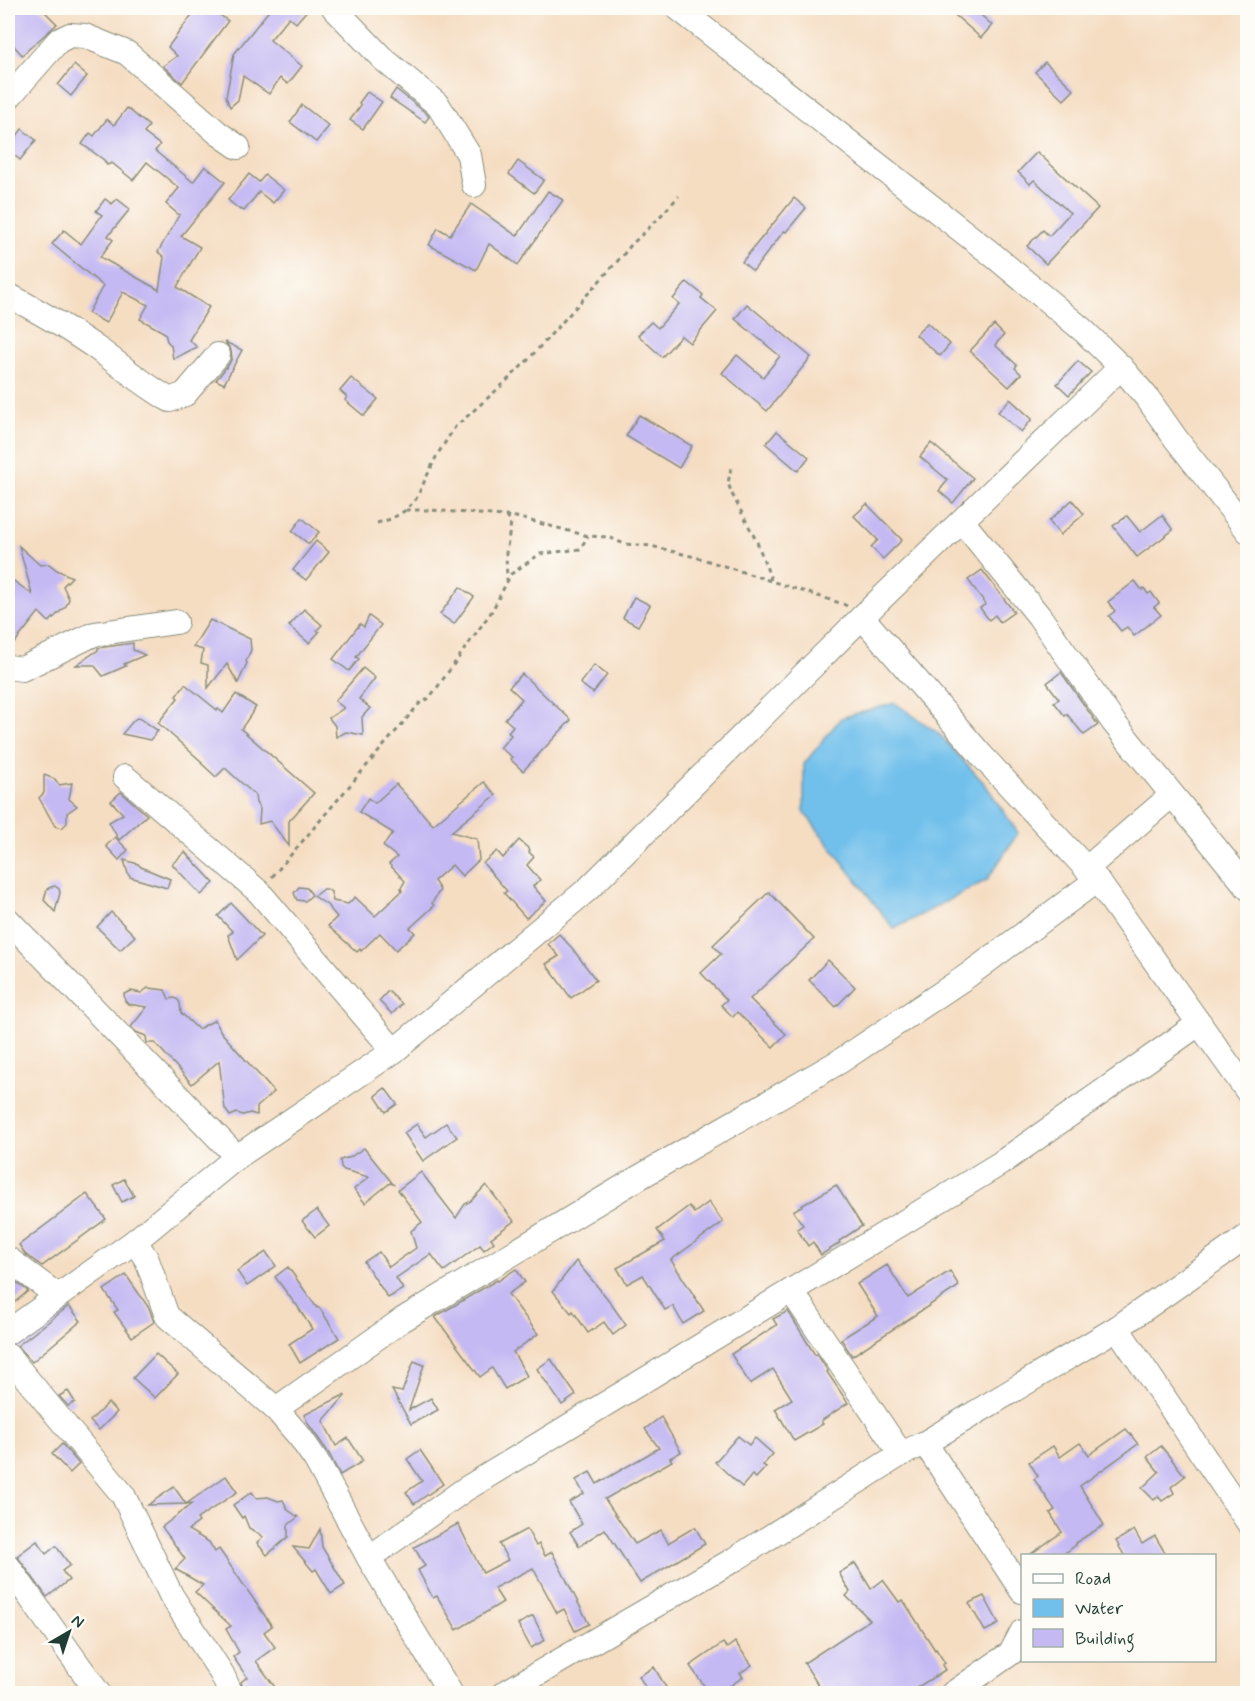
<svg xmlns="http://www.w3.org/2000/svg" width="1255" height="1701" font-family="Mynerve,sans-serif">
  <rect width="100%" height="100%" fill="#fdfcf7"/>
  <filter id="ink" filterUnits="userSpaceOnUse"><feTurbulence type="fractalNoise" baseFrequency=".0167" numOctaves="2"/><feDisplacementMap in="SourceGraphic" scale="12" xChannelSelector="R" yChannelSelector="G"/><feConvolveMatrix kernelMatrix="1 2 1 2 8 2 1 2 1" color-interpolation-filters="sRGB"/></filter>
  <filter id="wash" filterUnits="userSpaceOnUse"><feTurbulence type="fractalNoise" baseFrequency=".008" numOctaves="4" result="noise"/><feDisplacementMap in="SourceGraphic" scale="24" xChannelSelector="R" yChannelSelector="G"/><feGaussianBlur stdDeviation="1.35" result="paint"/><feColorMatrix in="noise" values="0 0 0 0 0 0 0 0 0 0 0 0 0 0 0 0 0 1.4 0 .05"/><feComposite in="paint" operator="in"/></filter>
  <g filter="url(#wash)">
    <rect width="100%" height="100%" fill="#f5ddc2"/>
    <polygon fill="#71c0ec" stroke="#487e90" stroke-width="1.5" points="895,703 938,733 985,784 1018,833 987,880 894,929 804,812 804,764 841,718"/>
    <g id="blocks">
      <g fill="#c4b9f3">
        <polygon points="8,8 41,8 57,24 22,55 8,39"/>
        <polygon points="197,8 210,8 228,21 182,83 163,66 177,56 168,47"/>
        <polygon points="271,8 309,8 296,23 289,17 270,40 302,66 288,84 280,78 269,94 243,76 238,100 230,107 226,97 234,54"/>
        <polygon points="947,8 973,8 992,25 981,38"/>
        <polygon points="1045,62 1074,90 1064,100 1035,72"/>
        <polygon points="74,65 87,76 71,96 58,85"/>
        <polygon points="396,89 427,114 429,117 425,122 390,98"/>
        <polygon points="367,92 382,102 363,129 350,120 361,105 359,103"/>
        <polygon points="302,105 329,126 316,142 290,122"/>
        <polygon points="127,108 149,126 144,133 160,145 155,151 193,182 205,166 225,182 181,236 200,247 177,287 209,307 189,340 197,347 173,359 171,345 167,341 165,333 140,319 148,305 123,292 106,323 88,313 103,286 52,244 64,230 81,244 102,215 96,211 105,199 112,204 117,199 130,209 108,236 113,240 100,257 159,290 164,257 158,252 179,215 166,204 179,188 147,162 133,180 112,163 107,165 104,160 82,144 90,133 94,136 107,119 114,125"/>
        <polygon points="22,129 36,140 20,160 8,150 8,148"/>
        <polygon points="1037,152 1098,208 1046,264 1027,246 1043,230 1049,236 1070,213 1034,180 1030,184 1018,172"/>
        <polygon points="518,161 544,180 534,193 509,174"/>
        <polygon points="249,174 259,182 265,175 284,190 273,203 259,192 244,211 241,209 240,210 228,200"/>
        <polygon points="548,191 563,200 518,265 489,244 476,270 429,245 438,228 450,235 471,204 517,236"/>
        <polygon points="794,198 806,208 786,232 784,231 753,271 742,262"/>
        <polygon points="687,282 703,295 701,298 717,311 690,343 681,336 662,357 638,335 651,322 658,328 679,304 673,299"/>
        <polygon points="747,304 811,357 767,411 722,373 737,355 763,377 780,356 735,319"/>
        <polygon points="927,323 950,344 940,356 916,335"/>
        <polygon points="994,325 1004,335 995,345 1017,365 1015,368 1021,374 1009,387 970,351"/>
        <polygon points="225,342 242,350 224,384 216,380 229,364 232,358 231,350"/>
        <polygon points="1078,361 1091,372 1069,395 1057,384"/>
        <polygon points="351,378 378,399 364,416 345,400 347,397 340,391"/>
        <polygon points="1010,399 1032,419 1021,432 998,412"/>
        <polygon points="639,415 692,446 679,468 626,436"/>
        <polygon points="777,431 809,457 798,471 766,444"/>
        <polygon points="931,443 973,478 953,503 939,491 948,480 920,457"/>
        <polygon points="1072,500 1084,514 1060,535 1049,521"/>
        <polygon points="867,504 902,540 883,559 871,547 878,540 854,516"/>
        <polygon points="1162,515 1173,530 1137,557 1113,526 1127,516 1140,532"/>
        <polygon points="302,518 319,532 309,544 292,531"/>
        <polygon points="316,541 329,552 306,580 293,570"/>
        <polygon points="19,546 40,565 49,564 57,570 72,577 63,586 69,599 66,606 49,622 39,612 8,651 8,577 32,594"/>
        <polygon points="982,570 1014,612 1000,622 995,615 989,620 980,608 986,604 968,580"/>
        <polygon points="1135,581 1142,590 1144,588 1148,594 1151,592 1159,603 1154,607 1161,615 1134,636 1127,627 1121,631 1109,616 1115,611 1108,602"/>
        <polygon points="460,587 474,597 454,624 440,614"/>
        <polygon points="634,597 650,605 638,626 623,618"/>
        <polygon points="304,609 322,625 317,630 319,632 309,643 289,626"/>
        <polygon points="369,616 381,625 356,657 359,659 349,671 333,659 360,624 364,627"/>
        <polygon points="210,620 250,639 251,650 246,661 247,663 238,683 227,664 208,688 208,665 201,663 203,650 193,647"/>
        <polygon points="133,643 133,650 145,655 124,664 126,666 103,676 94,665 76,665 98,650 98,648"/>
        <polygon points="594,665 607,675 593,693 580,683"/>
        <polygon points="363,668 375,678 359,699 370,708 362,717 363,735 346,732 336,737 335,726 329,718 344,708 335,701"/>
        <polygon points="1061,672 1098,725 1084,735 1067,714 1065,716 1054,702 1059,699 1047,683"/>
        <polygon points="522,674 571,720 523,771 510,759 512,757 500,748 511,735 508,732 513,726 505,719 522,699 509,687"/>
        <polygon points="185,684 217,710 218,709 223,713 236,694 256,707 241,729 314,793 289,821 289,846 270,821 259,824 260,809 256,803 255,795 225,768 216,777 201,763 202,762 158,723 178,698 176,696"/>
        <polygon points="137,718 141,719 158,731 150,740 122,734 134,720"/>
        <polygon points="44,775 55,779 59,785 72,783 69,799 77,806 67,813 67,823 62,828 55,826 39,798 44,793"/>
        <polygon points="484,782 496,795 451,832 477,839 479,860 462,876 452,865 434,881 440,890 432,903 434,906 410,928 415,933 396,950 380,933 361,951 360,949 357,952 328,926 337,917 327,905 314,896 323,889 327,889 331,892 333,901 348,904 355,897 375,916 402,891 401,888 405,881 389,864 397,857 383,846 393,833 359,812 368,798 375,803 396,784 433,825"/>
        <polygon points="121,792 147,815 119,840 109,822 123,814 111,801"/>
        <polygon points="115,837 128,850 119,860 106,846"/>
        <polygon points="519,840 530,850 529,852 534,857 527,865 540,880 533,886 546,901 526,918 504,893 507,891 483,863 497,851 503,858"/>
        <polygon points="185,852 214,883 201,895 172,864"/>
        <polygon points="124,860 138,864 141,867 170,879 167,888 130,877 128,874"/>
        <polygon points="55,886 59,889 60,893 55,912 44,900 47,889 51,887"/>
        <polygon points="299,887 307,888 312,895 305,901 297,900 294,893"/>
        <polygon points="769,892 814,939 750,999 786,1034 773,1047 737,1012 733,1017 721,1005 727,1000 701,973 721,954 713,945"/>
        <polygon points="231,903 262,936 237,960 228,935 233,932 218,916"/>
        <polygon points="111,912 135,936 120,950 97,927"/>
        <polygon points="559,934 572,948 596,980 571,998 546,964 559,956 548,944"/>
        <polygon points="828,960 855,987 836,1007 809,980"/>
        <polygon points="148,988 165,990 169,999 175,998 178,1000 180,1003 181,1013 198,1029 215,1020 221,1032 274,1092 257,1107 257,1115 250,1113 243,1115 237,1113 230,1116 225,1109 219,1061 192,1084 155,1043 147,1043 146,1036 136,1032 131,1027 147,1007 128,1004 125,1001 124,994 131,991 141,993"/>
        <polygon points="388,991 402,1004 392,1014 379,1001"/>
        <polygon points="385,1088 397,1104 386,1112 375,1096"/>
        <polygon points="446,1123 457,1137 423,1161 404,1133 417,1124 426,1137"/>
        <polygon points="364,1148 393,1184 390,1183 365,1203 354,1189 369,1177 344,1170 341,1167 340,1160 347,1158 349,1158"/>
        <polygon points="421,1172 456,1218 465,1204 471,1201 486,1185 514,1221 491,1238 494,1242 484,1250 480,1245 444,1271 431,1254 396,1278 403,1289 388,1298 364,1262 379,1252 389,1267 416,1248 411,1231 422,1222 398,1190"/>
        <polygon points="124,1179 134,1196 122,1202 113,1185"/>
        <polygon points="836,1185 862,1226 839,1241 840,1243 821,1255 813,1242 808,1246 797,1229 803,1225 793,1211"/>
        <polygon points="87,1194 106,1219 42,1266 25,1254 19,1245"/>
        <polygon points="709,1202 723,1222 671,1260 704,1311 683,1324 673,1306 665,1310 643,1275 627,1284 617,1268 665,1241 657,1230 689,1206 694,1213"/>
        <polygon points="317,1210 329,1226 315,1237 302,1221"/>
        <polygon points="266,1252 276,1266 247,1286 237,1271"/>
        <polygon points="576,1261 607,1298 626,1325 613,1335 604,1322 588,1333 573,1311 571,1313 553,1291"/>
        <polygon points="887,1265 908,1298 950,1271 959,1286 852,1356 841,1339 878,1316 857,1284"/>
        <polygon points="288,1267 317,1308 319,1307 339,1338 300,1363 289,1344 312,1329 296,1304 295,1304 275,1277"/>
        <polygon points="516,1269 525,1282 508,1294 538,1334 513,1352 527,1376 505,1389 492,1368 480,1377 435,1317 497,1280 498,1281"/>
        <polygon points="126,1275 149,1308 154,1322 132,1337 114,1312 118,1310 104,1290"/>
        <polygon points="8,1276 28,1291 8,1308"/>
        <polygon points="69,1306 81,1321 32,1362 17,1346"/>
        <polygon points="788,1311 815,1355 817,1354 828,1371 827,1372 848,1403 821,1421 823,1424 794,1441 775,1409 792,1399 773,1369 750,1384 731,1354 777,1325 773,1319"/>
        <polygon points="156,1354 178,1374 155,1398 133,1378"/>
        <polygon points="551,1359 576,1395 562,1405 537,1369"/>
        <polygon points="414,1361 424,1365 409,1410 431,1398 438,1410 411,1424 392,1390 402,1392"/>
        <polygon points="68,1391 75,1402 68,1406 59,1396"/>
        <polygon points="344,1395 345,1396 323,1421 336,1446 348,1438 363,1461 340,1475 328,1452 309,1425 304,1415"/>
        <polygon points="108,1403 117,1412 99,1430 90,1421"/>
        <polygon points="661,1417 681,1452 670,1458 672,1461 605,1499 635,1544 661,1530 668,1543 695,1527 705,1544 640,1583 605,1529 579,1546 570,1532 582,1524 569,1502 584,1494 576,1480 590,1472 597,1484 659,1448 645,1429"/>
        <polygon points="1126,1429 1138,1444 1080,1486 1104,1525 1075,1543 1076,1545 1061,1556 1028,1556 1062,1532 1050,1513 1055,1510 1034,1479 1038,1476 1029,1462 1053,1446 1060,1457 1080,1443 1089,1455"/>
        <polygon points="738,1436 749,1445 755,1438 773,1454 763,1465 766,1467 756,1478 752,1475 742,1487 715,1462"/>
        <polygon points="62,1444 79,1464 70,1473 52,1454"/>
        <polygon points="1161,1446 1185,1476 1171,1487 1174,1493 1162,1501 1158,1496 1154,1500 1142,1488 1159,1472 1147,1457"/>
        <polygon points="420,1450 443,1484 414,1504 406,1492 422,1481 407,1459"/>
        <polygon points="226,1476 237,1492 197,1519 199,1522 188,1530 209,1542 215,1552 219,1549 272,1626 264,1632 275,1647 256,1661 280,1694 245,1694 241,1682 247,1677 233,1657 239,1652 226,1629 231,1626 195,1592 203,1585 175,1569 185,1559 162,1527 193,1503 186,1504"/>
        <polygon points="174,1487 186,1504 148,1505"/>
        <polygon points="252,1492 256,1498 268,1497 278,1501 283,1500 288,1510 298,1517 288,1525 288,1537 267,1555 257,1543 263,1537 249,1528 244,1516 242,1518 233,1505"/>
        <polygon points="458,1524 483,1573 508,1560 499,1544 527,1529 536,1546 539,1544 545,1556 552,1552 589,1624 575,1631 564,1609 557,1613 533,1568 494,1588 503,1602 457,1630 437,1596 433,1598 418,1570 425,1566 414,1547"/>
        <polygon points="320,1529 322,1547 345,1585 331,1594 316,1569 313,1571 293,1547 309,1549"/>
        <polygon points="1134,1530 1142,1544 1155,1536 1167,1556 1123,1556 1124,1555 1116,1541"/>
        <polygon points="37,1541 46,1554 56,1546 70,1565 62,1571 69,1580 47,1597 17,1556"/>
        <polygon points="855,1563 871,1589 883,1580 899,1602 903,1600 935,1650 936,1649 945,1663 942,1665 945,1670 907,1694 824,1694 804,1663 870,1620 846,1596 850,1592 839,1573"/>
        <polygon points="984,1596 999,1624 985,1631 969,1603"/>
        <polygon points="533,1616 545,1640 531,1648 518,1624"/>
        <polygon points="735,1642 752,1665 740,1673 743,1677 724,1690 721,1686 710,1694 690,1666 723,1643 727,1648"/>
        <polygon points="654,1667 670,1694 649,1694 639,1676"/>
      </g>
    </g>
  </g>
  <g filter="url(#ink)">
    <use href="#blocks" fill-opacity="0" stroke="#8a8d7b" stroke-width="1.5"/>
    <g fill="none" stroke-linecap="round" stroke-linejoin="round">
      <defs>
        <g id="minor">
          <polyline points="334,8 382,58 438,105 469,155 474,185"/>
          <polyline points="678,8 993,255 1084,331 1121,367"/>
          <polyline points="8,98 58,41 70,35 85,36 127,53 218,133 238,147"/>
          <path d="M8,295C40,312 73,331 102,352C125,369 146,386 170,400L185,394L218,355"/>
          <polyline points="962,521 1039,616 1114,723 1248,888"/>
          <polyline points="862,617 982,756 1097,880 1248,1092"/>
          <polyline points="8,667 22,669 94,634 176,622"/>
          <polyline points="125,777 259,892 394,1051"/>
          <polyline points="1087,868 1172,795"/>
          <polyline points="8,920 237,1157"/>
          <polyline points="135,1241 147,1260 167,1316 276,1409 300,1437 316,1460 369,1558 451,1694"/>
          <polyline points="8,1259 58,1296"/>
          <polyline points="792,1292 901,1454"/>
          <polyline points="1117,1328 1248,1522"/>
          <polyline points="8,1332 135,1241 237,1157 394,1051 588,889 862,617 1121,367 1148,399 1176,439 1248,531"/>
          <polyline points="8,1356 123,1495 171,1595 222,1674 231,1694"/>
          <polyline points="276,1409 402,1320 638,1178 842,1060 967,976 1097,880"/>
          <polyline points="925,1443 1022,1591"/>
          <polyline points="369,1558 464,1490 1001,1163 1200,1023"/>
          <polyline points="8,1566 99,1694"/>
          <polyline points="503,1694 735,1559 901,1454 925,1443 1117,1328 1248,1236"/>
          <polyline points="952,1694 1011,1653 1022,1632"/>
        </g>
      </defs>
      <use href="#minor" stroke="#8a8d7b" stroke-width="26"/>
      <g stroke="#8a8d7b" stroke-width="3" stroke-dasharray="4.5 4.5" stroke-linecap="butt">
        <polyline points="731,468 728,483 732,494 757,542 772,582"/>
        <polyline points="406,510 430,510 516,517 588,536 609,537 624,544 651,546 699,558 843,604 847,606"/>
        <polyline points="506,517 511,523 506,553 507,580"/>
        <polyline points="377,523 391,519 406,510 416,499 437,455 455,427 499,388 527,361 623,255 631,245 654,223 679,196"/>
        <polyline points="272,877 420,703 428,699 436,689 492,611 511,574 540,554 580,549 588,536"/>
      </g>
      <use href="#minor" stroke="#fff" stroke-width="24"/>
    </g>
  </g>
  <rect width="1255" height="1701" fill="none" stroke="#fdfcf7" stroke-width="30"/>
  <rect x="1021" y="1554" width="195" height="108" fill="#fdfcf7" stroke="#a4b0a9" stroke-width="1.5"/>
  <rect x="1033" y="1574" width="30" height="9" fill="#ffffff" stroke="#a4b0a9" stroke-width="1.5"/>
  <text x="1075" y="1584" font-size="18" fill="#1f3d34">Road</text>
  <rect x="1033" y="1599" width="30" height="18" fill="#71c0ec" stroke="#a4b0a9" stroke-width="1.5"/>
  <text x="1075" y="1614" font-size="18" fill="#1f3d34">Water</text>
  <rect x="1033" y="1629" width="30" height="18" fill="#c4b9f3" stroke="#a4b0a9" stroke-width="1.5"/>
  <text x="1075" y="1644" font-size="18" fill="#1f3d34">Building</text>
  <g transform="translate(69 1632) rotate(39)" stroke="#fdfcf7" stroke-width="4.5" paint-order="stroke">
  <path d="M0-4.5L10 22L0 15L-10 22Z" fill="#1f3d34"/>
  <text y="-9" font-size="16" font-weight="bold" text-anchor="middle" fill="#1f3d34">N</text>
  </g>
</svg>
